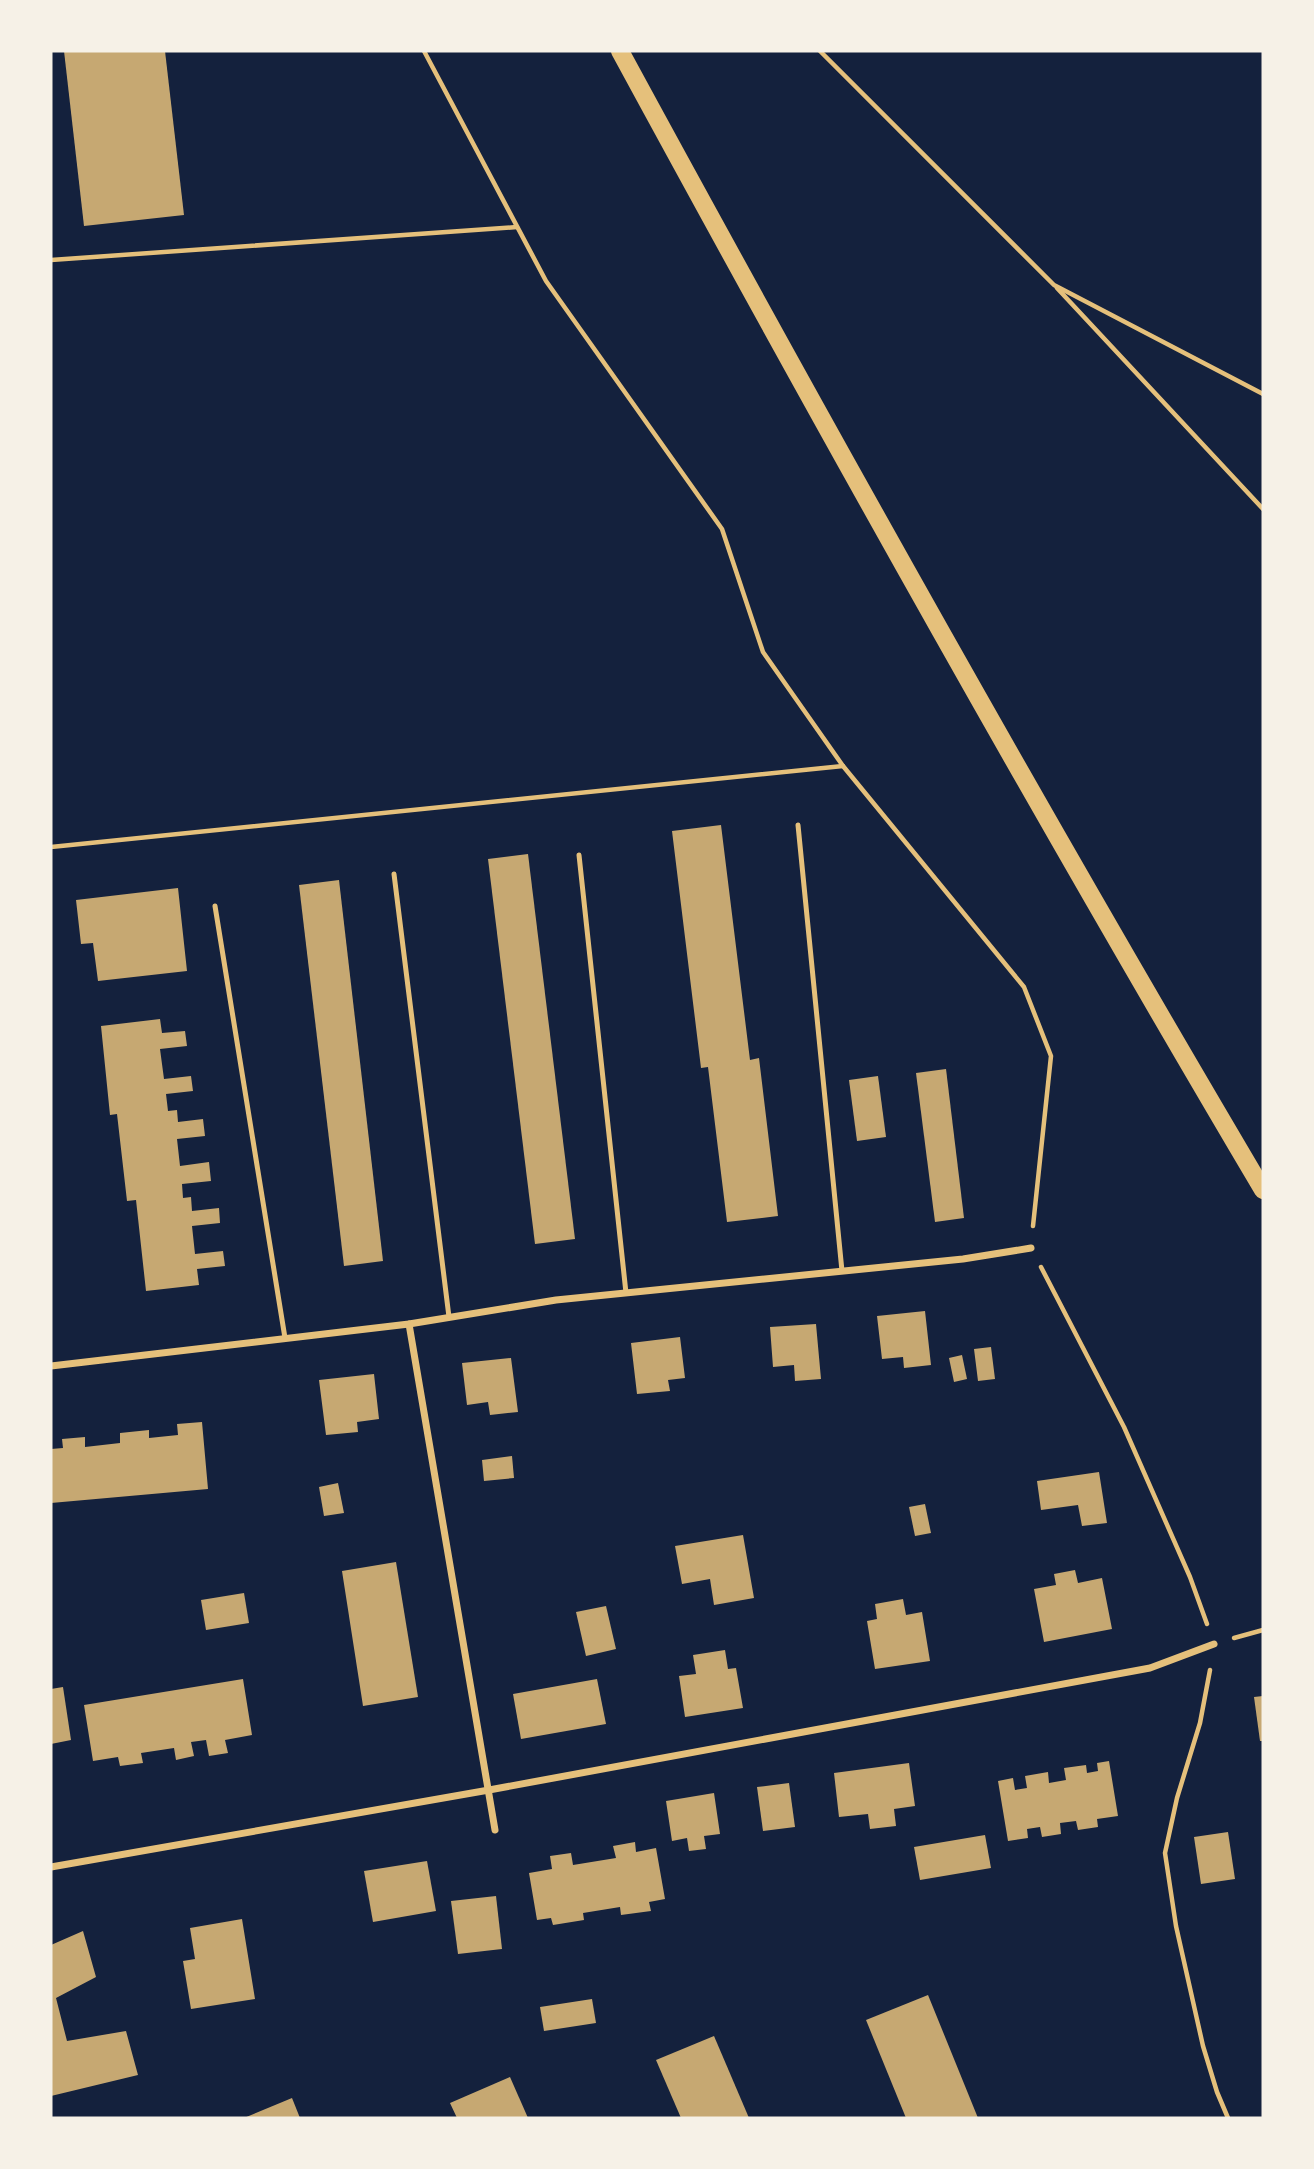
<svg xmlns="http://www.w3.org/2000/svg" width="1314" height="2169" font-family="'DejaVu Sans',sans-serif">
  <rect width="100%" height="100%" fill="#14213d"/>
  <g fill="#c6a872">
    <polygon points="64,51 165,51 184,215 84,226"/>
    <polygon points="721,825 750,1060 759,1058 778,1216 727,1222 708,1067 701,1068 672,831"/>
    <polygon points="528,854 575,1239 535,1244 488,859"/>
    <polygon points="339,880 383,1261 344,1266 299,885"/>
    <polygon points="178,888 187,971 98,981 93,943 81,944 76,900"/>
    <polygon points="160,1019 162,1033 185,1031 187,1046 160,1049 164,1079 191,1076 193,1091 166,1094 168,1111 177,1110 178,1122 203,1119 205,1136 177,1139 180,1166 209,1162 211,1181 182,1184 183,1198 191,1197 192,1211 219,1208 220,1223 192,1226 195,1254 223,1251 225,1266 197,1269 199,1285 146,1291 136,1200 127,1201 117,1114 110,1115 101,1026"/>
    <polygon points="946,1069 964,1218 935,1222 916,1073"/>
    <polygon points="878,1076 886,1137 857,1141 849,1080"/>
    <polygon points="925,1311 931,1365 904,1368 903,1357 882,1359 877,1316"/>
    <polygon points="816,1324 821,1379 795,1381 794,1365 773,1367 770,1327"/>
    <polygon points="680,1337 685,1378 668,1380 670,1391 637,1394 631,1343"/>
    <polygon points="991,1347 995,1379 978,1381 974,1349"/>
    <polygon points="962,1355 967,1379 954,1382 949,1358"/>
    <polygon points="511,1358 518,1412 490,1415 488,1402 467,1405 462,1363"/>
    <polygon points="374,1374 379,1419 357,1422 358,1432 326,1435 319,1380"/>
    <polygon points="202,1422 208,1489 51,1503 51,1449 63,1448 62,1439 85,1437 85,1447 120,1443 120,1433 149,1430 149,1438 178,1435 177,1424"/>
    <polygon points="512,1456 514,1478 484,1481 482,1460"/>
    <polygon points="1099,1472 1107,1523 1082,1526 1078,1505 1041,1510 1037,1481"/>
    <polygon points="338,1483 344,1513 324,1516 319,1487"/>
    <polygon points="925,1504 931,1533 915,1536 909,1507"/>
    <polygon points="743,1535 754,1598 714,1605 710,1579 682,1584 675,1546"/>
    <polygon points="396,1562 418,1697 363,1706 342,1571"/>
    <polygon points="1075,1570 1078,1583 1102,1578 1112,1629 1044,1642 1034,1589 1056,1585 1054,1574"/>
    <polygon points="244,1593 249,1623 206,1630 201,1600"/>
    <polygon points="903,1599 906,1615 922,1612 930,1661 875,1669 867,1621 877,1619 875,1604"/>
    <polygon points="606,1606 616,1649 586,1656 576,1612"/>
    <polygon points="725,1650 728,1669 736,1668 743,1708 685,1717 679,1676 696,1674 693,1655"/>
    <polygon points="243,1679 252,1735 225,1740 228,1753 209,1756 206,1740 191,1742 194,1756 176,1760 174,1748 141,1753 143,1763 120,1766 118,1757 93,1761 84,1705"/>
    <polygon points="597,1679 606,1724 521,1739 513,1694"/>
    <polygon points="63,1687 71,1740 51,1744 51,1689"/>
    <polygon points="1263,1696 1263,1741 1260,1741 1254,1697"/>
    <polygon points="1109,1761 1118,1816 1097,1819 1098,1827 1078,1830 1076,1821 1060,1823 1061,1834 1042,1837 1040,1827 1027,1829 1028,1838 1008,1841 998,1781 1013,1778 1015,1790 1027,1788 1025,1776 1048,1772 1049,1783 1066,1780 1064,1768 1086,1765 1087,1773 1098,1771 1097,1763"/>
    <polygon points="909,1763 915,1806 894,1809 896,1826 870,1829 868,1814 839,1817 834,1773"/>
    <polygon points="789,1783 795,1827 763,1831 757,1787"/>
    <polygon points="714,1793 720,1834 704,1836 706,1849 689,1851 687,1838 672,1841 666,1801"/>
    <polygon points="1228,1832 1235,1879 1201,1884 1194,1837"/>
    <polygon points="985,1835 991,1868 920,1880 914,1847"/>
    <polygon points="635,1842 636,1852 656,1848 665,1899 649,1902 651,1911 621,1915 620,1907 583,1913 584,1920 553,1925 551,1918 537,1920 529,1873 552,1869 550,1856 571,1853 573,1865 616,1858 613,1846"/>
    <polygon points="427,1861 436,1911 373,1922 364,1871"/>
    <polygon points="496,1896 502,1949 458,1954 451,1901"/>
    <polygon points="242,1919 255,1999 191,2009 183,1961 195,1959 190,1928"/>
    <polygon points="83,1931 96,1977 56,1998 67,2041 126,2031 138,2075 51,2096 51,1945"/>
    <polygon points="928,1995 978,2118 906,2118 866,2020"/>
    <polygon points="592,1999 596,2023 544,2031 540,2007"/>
    <polygon points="714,2036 749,2118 681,2118 656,2060"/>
    <polygon points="510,2077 528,2118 457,2118 450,2103"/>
    <polygon points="292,2098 300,2118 244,2118"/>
  </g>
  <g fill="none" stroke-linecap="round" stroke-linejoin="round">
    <g stroke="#e5c07b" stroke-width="4.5">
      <polyline points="424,51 546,281 722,529 763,652 843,766 1024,987 1051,1056 1033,1226"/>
      <polyline points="820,51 1054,285 1263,394"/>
      <polyline points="51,260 517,227"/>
      <polyline points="1057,288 1263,509"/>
      <polyline points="51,847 843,766"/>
      <polyline points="1041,1267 1124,1427 1190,1577 1207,1624"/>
      <polyline points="1234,1638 1263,1630"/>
      <polyline points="1210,1670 1200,1723 1177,1798 1165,1853 1176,1926 1203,2046 1217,2092 1228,2118"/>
    </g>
    <g stroke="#e5c07b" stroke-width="5">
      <polyline points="798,825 842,1271"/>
      <polyline points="579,855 626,1293"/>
      <polyline points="394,874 449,1317"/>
      <polyline points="215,906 285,1338"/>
    </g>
    <g stroke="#e5c07b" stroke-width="7">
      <polyline points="409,1324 495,1830"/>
      <polyline points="51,1366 409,1324 556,1300 963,1259 1031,1248"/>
      <polyline points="51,1867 489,1790 1150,1668 1214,1644"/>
    </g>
    <path stroke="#e5c07b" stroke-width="18" d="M620,51C828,434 1041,815 1263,1190"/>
  </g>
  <rect width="1314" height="2169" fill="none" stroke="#f6f1e7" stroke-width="105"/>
</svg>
